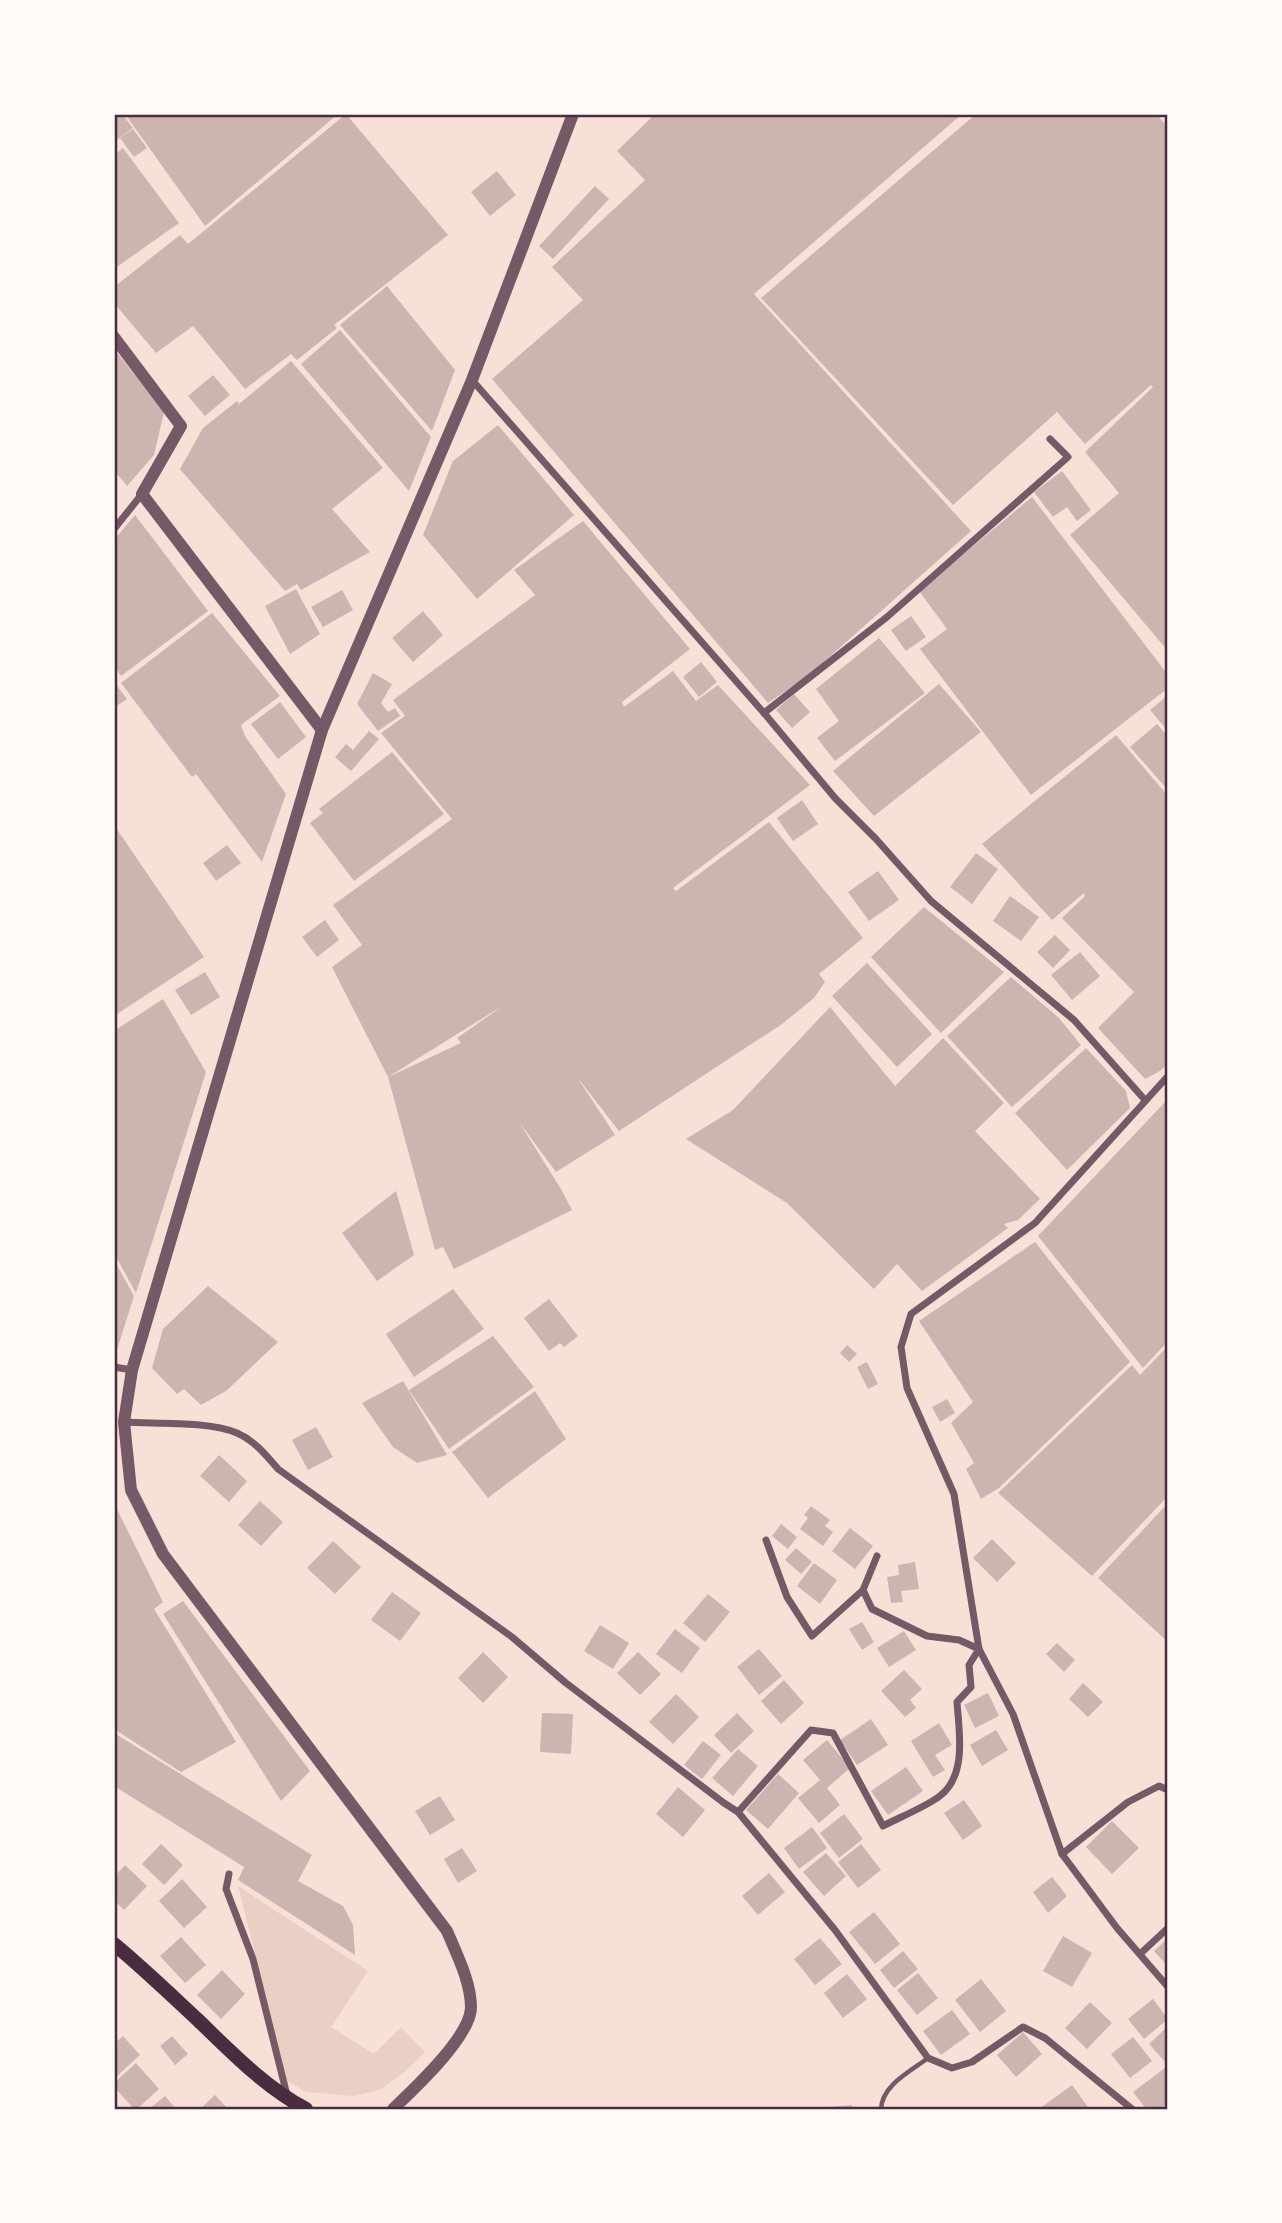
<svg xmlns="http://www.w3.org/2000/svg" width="1282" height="2223" font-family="Montserrat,sans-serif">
  <rect width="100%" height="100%" fill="#f7e1d7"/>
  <polygon fill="#ebcfc5" points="238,1886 368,1971 331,2027 374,2054 401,2027 425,2052 402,2074 380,2090 353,2096 306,2092 287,2081"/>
  <g fill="#ccb4b1">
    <polygon points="114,114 122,114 133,128 114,142"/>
    <polygon points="125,114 338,114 205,226"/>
    <polygon points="346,114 448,235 334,325 337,328 297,360 291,354 245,389 193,326 156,353 114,303 114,287 180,235 188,244"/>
    <polygon points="655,114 962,114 754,294 971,531 808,676 768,703 492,379 583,300 552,267 645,180 617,151"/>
    <polygon points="976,114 1156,114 1168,127 1168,651 1070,535 1119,493 1085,452 1153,387 1151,385 1085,444 1057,412 953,505 761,298"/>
    <polygon points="133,129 147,148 134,157 120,138"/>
    <polygon points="123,148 179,223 114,269 114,155"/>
    <polygon points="497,171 516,195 490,216 471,192"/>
    <polygon points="595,186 609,199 553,259 539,246"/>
    <polygon points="387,286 455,370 432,431 340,325"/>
    <polygon points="340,330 431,437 409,491 301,364"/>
    <polygon points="114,349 164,412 154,455 127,486 114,470"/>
    <polygon points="291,361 383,468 332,509 370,552 301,590 297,584 285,591 180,469 203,428 237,401 239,404"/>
    <polygon points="213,375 230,395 205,416 188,396"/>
    <polygon points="498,425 574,515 477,599 423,535 453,461"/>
    <polygon points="1062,471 1091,510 1077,521 1067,507 1053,517 1034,492"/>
    <polygon points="1032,497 1168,675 1168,688 1031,795 920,649 947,629 919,591"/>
    <polygon points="135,515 208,611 121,676 114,665 114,540"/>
    <polygon points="583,521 690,649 622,702 624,707 673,671 696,701 718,685 810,785 673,888 676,891 769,822 863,938 819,974 825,982 814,998 782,1024 619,1131 577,1077 615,1135 556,1172 519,1122 561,1189 572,1210 454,1269 443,1247 435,1250 388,1077 461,1043 457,1038 504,1005 388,1077 332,967 362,945 333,905 452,819 381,733 405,716 393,700 535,595 514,570"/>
    <polygon points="296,589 320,634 290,654 265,606"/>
    <polygon points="342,590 353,610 323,627 311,607"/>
    <polygon points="423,611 443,635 413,662 392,638"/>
    <polygon points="212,613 280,696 241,725 245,736 286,794 262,862 196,774 192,777 121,683"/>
    <polygon points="911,616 926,637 906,651 891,630"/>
    <polygon points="879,638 925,693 835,761 817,738 839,721 816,689"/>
    <polygon points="701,662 717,682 699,697 683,677"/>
    <polygon points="373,673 392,684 381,703 388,712 395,708 400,716 378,731 357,704"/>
    <polygon points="114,682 127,699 114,708"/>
    <polygon points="939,684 981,732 874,816 833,771"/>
    <polygon points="794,694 810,712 792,728 776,710"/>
    <polygon points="1168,695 1168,731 1150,710"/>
    <polygon points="280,702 306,737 278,759 251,724"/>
    <polygon points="1157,724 1168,737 1168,790 1130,747"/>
    <polygon points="369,731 379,739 351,771 335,757 346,744 353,750"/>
    <polygon points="1116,735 1168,796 1168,1063 1160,1071 1145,1079 1098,1028 1134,992 1062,918 1085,896 1084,893 1052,920 982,844"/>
    <polygon points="392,752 444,814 354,881 310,823 323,813 319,809"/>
    <polygon points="802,800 818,824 793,841 777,818"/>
    <polygon points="114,825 204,957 114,1016"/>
    <polygon points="227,845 241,863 216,881 203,863"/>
    <polygon points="976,853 998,869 972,904 950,887"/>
    <polygon points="878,871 899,900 869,921 848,892"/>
    <polygon points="1010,896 1039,917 1021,941 993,921"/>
    <polygon points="924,907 1004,972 941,1033 871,957"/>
    <polygon points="325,920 339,940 317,957 302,937"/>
    <polygon points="1055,935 1070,950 1053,968 1037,952"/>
    <polygon points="1080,952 1100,976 1072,1000 1051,975"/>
    <polygon points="867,963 932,1034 897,1067 832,996"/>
    <polygon points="205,972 220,997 191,1015 175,990"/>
    <polygon points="1011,977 1059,1018 1081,1045 1012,1107 947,1036"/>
    <polygon points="163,999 206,1072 136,1293 114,1253 114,1031"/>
    <polygon points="830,1007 895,1086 943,1038 1004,1103 975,1131 1040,1199 1018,1220 1004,1224 1008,1228 922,1291 897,1264 874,1289 787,1203 686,1139 733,1110"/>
    <polygon points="1086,1048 1126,1091 1130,1108 1067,1170 1015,1113"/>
    <polygon points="1168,1099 1168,1341 1143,1368 1038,1236"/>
    <polygon points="396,1191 414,1255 377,1281 342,1233"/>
    <polygon points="1035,1242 1130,1362 999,1488 981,1499 966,1469 974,1463 951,1423 973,1402 919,1321"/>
    <polygon points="114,1260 134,1296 114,1359"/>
    <polygon points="208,1286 278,1342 226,1391 201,1405 184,1389 177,1394 152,1368 163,1329"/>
    <polygon points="453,1289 484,1329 414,1377 386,1334"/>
    <polygon points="549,1299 578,1336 564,1347 560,1343 549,1351 524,1318"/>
    <polygon points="493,1336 534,1387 449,1449 409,1390"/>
    <polygon points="847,1345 857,1354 849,1362 840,1353"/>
    <polygon points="1168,1346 1168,1496 1092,1576 998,1493 1132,1365 1140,1375"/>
    <polygon points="867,1362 878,1384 868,1389 857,1367"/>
    <polygon points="403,1381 409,1391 447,1455 417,1463 393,1447 362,1403"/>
    <polygon points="535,1391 566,1439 488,1498 452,1452"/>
    <polygon points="947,1399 955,1413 940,1422 932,1407"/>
    <polygon points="316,1427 333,1457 308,1470 292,1440"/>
    <polygon points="219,1455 247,1481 229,1502 200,1476"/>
    <polygon points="260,1501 283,1522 261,1546 238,1525"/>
    <polygon points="114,1503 163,1602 154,1609 236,1742 181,1772 114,1729"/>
    <polygon points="1168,1503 1168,1642 1098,1578"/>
    <polygon points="811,1506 830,1520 825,1526 833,1532 823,1546 800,1529 808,1518 804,1515"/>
    <polygon points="781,1524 797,1537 788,1549 772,1536"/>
    <polygon points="850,1528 873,1546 855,1569 832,1551"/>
    <polygon points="992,1539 1016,1563 997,1582 973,1558"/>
    <polygon points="333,1541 361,1567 335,1594 307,1568"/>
    <polygon points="796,1548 812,1562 801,1574 785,1560"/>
    <polygon points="915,1562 919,1589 901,1591 903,1602 891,1603 887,1577 899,1575 898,1565"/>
    <polygon points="814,1563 837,1580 820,1604 797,1586"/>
    <polygon points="392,1592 421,1613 400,1641 371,1620"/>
    <polygon points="708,1594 730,1612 705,1642 683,1623"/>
    <polygon points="183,1601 310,1771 281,1801 163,1614"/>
    <polygon points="862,1622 874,1642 862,1650 849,1629"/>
    <polygon points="600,1625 629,1643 613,1669 584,1651"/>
    <polygon points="675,1629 700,1648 682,1673 656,1654"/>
    <polygon points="904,1631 916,1650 889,1667 877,1648"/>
    <polygon points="1057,1643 1075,1660 1064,1672 1046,1654"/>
    <polygon points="759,1649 782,1676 759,1695 737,1667"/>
    <polygon points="483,1652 508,1677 483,1703 458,1678"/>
    <polygon points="638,1652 661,1674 640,1695 617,1673"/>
    <polygon points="904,1670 922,1689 910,1700 916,1708 905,1717 881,1691"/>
    <polygon points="784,1680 804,1703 781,1724 761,1701"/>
    <polygon points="1083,1683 1103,1702 1088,1717 1069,1699"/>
    <polygon points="988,1693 999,1716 975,1728 964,1705"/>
    <polygon points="676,1694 699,1717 673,1744 649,1722"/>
    <polygon points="542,1713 573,1714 571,1754 540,1752"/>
    <polygon points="737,1713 754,1731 731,1753 714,1735"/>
    <polygon points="871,1719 888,1745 857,1765 840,1740"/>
    <polygon points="939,1723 952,1745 935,1755 945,1770 933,1777 911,1741"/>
    <polygon points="996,1730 1008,1750 982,1766 970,1745"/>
    <polygon points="114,1733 312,1855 298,1881 343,1906 353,1925 355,1955 238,1880 244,1867 114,1786"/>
    <polygon points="827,1740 850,1768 827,1788 840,1805 819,1823 798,1798 820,1780 803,1760"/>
    <polygon points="703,1741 721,1755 702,1779 684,1765"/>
    <polygon points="738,1749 758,1766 733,1796 712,1778"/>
    <polygon points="906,1767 923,1791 888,1815 871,1791"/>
    <polygon points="778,1774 799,1793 768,1829 746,1810"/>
    <polygon points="678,1787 705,1810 683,1837 656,1814"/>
    <polygon points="440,1796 455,1820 430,1835 415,1811"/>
    <polygon points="964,1800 982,1826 963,1840 944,1813"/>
    <polygon points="844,1814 863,1839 839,1858 820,1833"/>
    <polygon points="1112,1821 1139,1848 1112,1874 1086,1847"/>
    <polygon points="812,1827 827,1848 799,1869 784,1848"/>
    <polygon points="161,1844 183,1865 164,1885 142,1864"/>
    <polygon points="861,1844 881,1870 858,1888 838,1862"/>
    <polygon points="462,1848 477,1871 458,1883 444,1859"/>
    <polygon points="826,1853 846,1876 824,1896 803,1872"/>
    <polygon points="125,1865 147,1886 124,1910 114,1900 114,1877"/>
    <polygon points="769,1873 785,1892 758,1915 742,1896"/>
    <polygon points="1052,1877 1067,1896 1048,1913 1033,1892"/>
    <polygon points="182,1879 207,1907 184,1928 159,1901"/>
    <polygon points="874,1912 900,1944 875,1964 849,1932"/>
    <polygon points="1063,1936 1092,1953 1072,1987 1043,1971"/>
    <polygon points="181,1937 206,1965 185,1983 160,1956"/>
    <polygon points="820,1938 842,1964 815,1985 794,1959"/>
    <polygon points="1168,1938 1168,1967 1154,1951"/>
    <polygon points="903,1951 918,1969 894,1988 880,1970"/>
    <polygon points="222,1970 245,1994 221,2019 197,1995"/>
    <polygon points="918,1973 938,1998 917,2015 897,1990"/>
    <polygon points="847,1974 867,1999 843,2018 824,1993"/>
    <polygon points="981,1979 1006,2011 980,2032 955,2000"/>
    <polygon points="1153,1999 1168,2019 1144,2039 1128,2019"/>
    <polygon points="1090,2002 1112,2023 1087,2049 1065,2028"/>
    <polygon points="952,2010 970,2034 941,2055 923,2031"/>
    <polygon points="1168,2026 1168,2062 1166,2063 1149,2044"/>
    <polygon points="1023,2032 1042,2054 1016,2077 997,2055"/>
    <polygon points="123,2036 140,2055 116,2077 114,2075 114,2044"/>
    <polygon points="172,2036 188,2054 175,2065 160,2046"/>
    <polygon points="1133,2037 1152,2061 1130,2078 1111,2054"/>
    <polygon points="136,2063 159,2089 137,2109 134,2109 114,2087 114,2083"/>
    <polygon points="1165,2068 1168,2072 1168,2103 1160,2109 1146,2109 1133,2092"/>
    <polygon points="1072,2085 1088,2107 1085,2109 1039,2109"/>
    <polygon points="215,2095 228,2109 200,2109"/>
    <polygon points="165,2096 176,2109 149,2109"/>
    <polygon points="852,2105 853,2109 827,2109 827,2107"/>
  </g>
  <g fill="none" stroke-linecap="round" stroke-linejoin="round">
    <path stroke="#755966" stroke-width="4.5" d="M881,2109C882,2085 911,2071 928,2058"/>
    <g stroke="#755966" stroke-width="7">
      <polyline points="472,380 764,713 835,798 876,839 931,901 1074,1020 1145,1100"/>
      <polyline points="114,529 142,494"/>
      <polyline points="764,713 887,617 1068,457 1050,439"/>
      <polyline points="1168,1076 1035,1223 911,1314 901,1347 907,1388 954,1494 979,1649 1013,1714 1062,1854 1117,1928 1168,1987"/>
      <polyline points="114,1367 132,1370"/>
      <path d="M124,1422C156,1424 208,1421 237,1433C255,1441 266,1455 278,1469L512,1637L566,1683L724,1803L738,1812L835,1930L928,2058L952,2068L972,2062L1023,2027L1045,2038L1132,2109"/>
      <polyline points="766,1540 787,1597 812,1636 863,1590"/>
      <path d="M738,1812L811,1730L833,1733L883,1826C898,1818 930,1805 941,1795C967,1774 959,1731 957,1702L971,1687L969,1665L979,1649L959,1640L927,1636L872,1609L863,1590L877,1556"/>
      <polyline points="1062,1854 1128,1802 1159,1786 1168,1790"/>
      <polyline points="229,1874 226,1889 253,1959 287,2095"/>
      <polyline points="1140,1954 1168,1928"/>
    </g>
    <g stroke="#755966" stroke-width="12">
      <polyline points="114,337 181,426 142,494 322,730"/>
      <path d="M393,2109C414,2089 470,2037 471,2008C471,1982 457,1955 447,1931L163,1554L131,1490L124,1422L132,1370L322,730L472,380L573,114"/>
    </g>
    <path stroke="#4a2c40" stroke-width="14" d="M114,1944C143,1968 170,1994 198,2020C232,2053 265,2087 306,2109"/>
  </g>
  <rect width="1282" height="2223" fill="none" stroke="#fffaf5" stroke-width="231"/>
  <rect x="116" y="116" width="1050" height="1992" fill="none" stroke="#4a2c40" stroke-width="2.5"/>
</svg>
